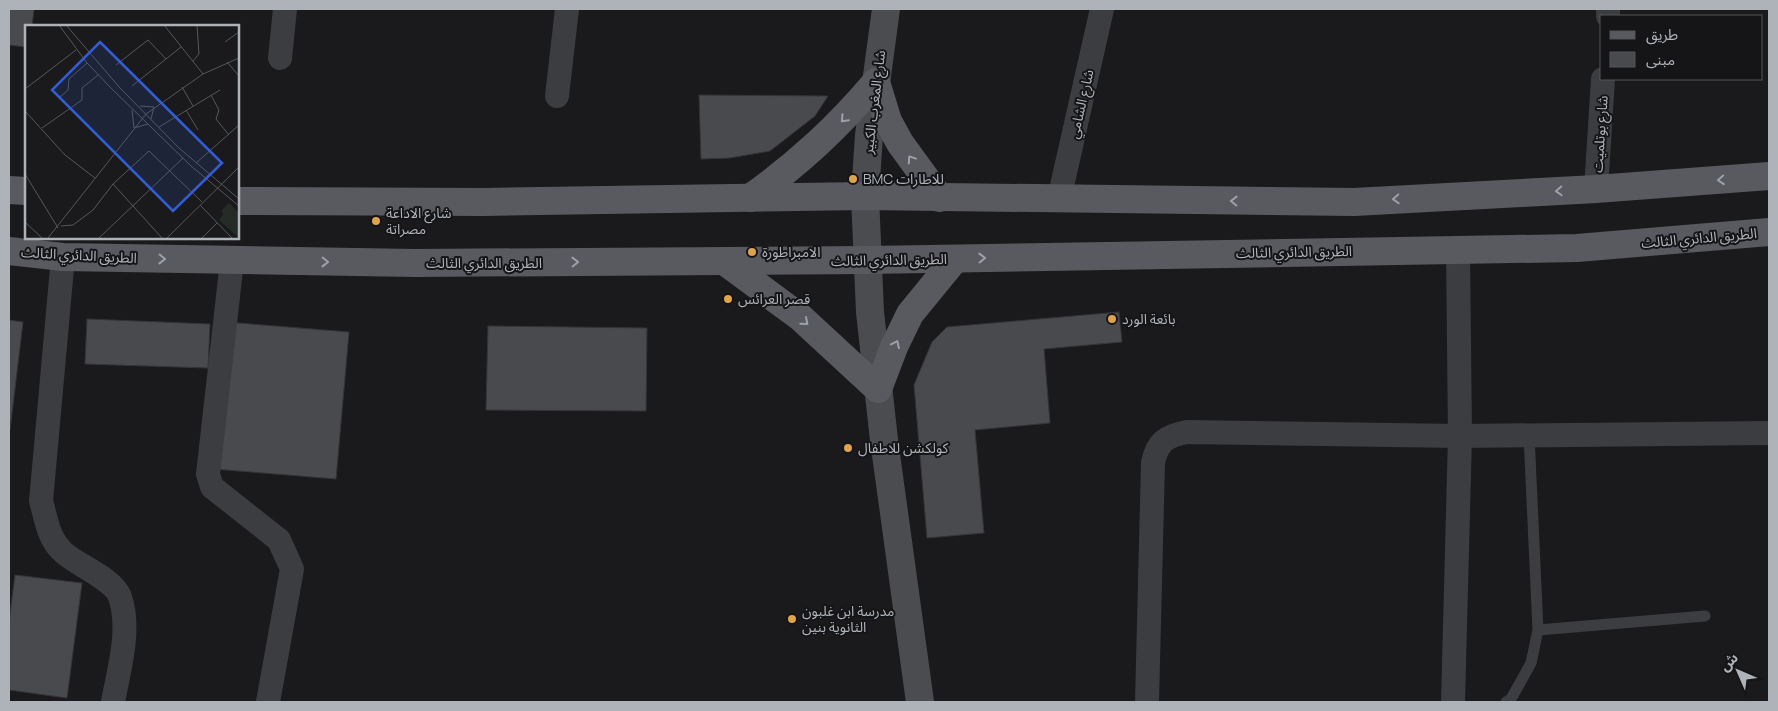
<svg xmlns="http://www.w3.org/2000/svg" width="1778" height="711" font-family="Manrope,'Noto Sans Arabic',sans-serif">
  <rect width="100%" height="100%" fill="#1a1a1c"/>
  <g fill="#494a4e" stroke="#343538">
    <polygon points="9,9 34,9 32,26 26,26 26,47 9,45"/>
    <polygon points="699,95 828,96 815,116 770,151 730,158 701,159"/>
    <polygon points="1119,312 1122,342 1044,349 1050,423 975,430 984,533 927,538 914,385 932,342 947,327"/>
    <polygon points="87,319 210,324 208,368 85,364"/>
    <polygon points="9,320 23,322 10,430 9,430"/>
    <polygon points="226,322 349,332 336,479 214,469"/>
    <polygon points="488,326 647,328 646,411 486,410"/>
    <polygon points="15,575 82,583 67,698 9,690 9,622"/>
  </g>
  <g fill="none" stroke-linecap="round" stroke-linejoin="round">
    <g stroke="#3c3d41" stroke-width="11">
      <polyline points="1538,630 1705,616"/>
      <polyline points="1506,702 1511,699 1531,663 1538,630 1529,435"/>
    </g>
    <g stroke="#3c3d41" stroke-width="24">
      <polyline points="1608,16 1608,9"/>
      <polyline points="280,58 285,9"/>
      <polyline points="557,96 567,9"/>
      <polyline points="1596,189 1603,79"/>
      <polyline points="1059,199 1102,9"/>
      <path d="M63,257L41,501C46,518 48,537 61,550C73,564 114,578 120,597C131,630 119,669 113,702"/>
      <polyline points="232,261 208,474 212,487 279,540 292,569 268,702"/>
      <path d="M1147,702L1153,463C1157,442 1166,436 1187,432L1460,436L1769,433"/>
      <polyline points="1453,702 1460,436 1458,249"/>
    </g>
    <polyline stroke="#4a4c50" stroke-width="28" points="886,9 869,135 865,196 870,312 884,440 920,702"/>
    <g stroke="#585a5f" stroke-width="28">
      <polyline points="876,82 888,121 900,143 940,198"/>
      <polyline points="9,190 26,191"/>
      <path d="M750,198C799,163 837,128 876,82"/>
      <polyline points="238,201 483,202 865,196 1354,202 1596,189 1769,176"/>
      <polyline points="9,251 63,257 415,263 867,260 1577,248 1769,232"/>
      <polyline points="724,261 800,317 878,389 894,347 910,314 955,259"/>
    </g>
  </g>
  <defs><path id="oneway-chevron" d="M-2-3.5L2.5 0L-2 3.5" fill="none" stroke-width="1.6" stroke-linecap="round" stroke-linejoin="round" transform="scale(1.25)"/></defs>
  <g stroke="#9da1a8">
    <use href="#oneway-chevron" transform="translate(844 119) rotate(133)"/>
    <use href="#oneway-chevron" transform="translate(911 159) rotate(-124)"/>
    <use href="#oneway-chevron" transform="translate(1721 180) rotate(176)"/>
    <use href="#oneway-chevron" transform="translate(1559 191) rotate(177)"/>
    <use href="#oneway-chevron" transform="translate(1396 199) rotate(177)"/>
    <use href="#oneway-chevron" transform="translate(1234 201) rotate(-179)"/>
    <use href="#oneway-chevron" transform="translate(982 258) rotate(-1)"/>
    <use href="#oneway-chevron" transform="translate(162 259) rotate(1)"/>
    <use href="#oneway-chevron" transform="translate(325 262) rotate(1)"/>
    <use href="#oneway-chevron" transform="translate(575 262) rotate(-1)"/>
    <use href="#oneway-chevron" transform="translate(805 322) rotate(41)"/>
    <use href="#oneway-chevron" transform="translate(896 344) rotate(-65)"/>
  </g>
  <g fill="#dfa34f" stroke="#151517" stroke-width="2">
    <circle cx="853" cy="179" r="5"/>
    <circle cx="376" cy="221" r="5"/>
    <circle cx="752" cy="252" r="5"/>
    <circle cx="728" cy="299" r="5"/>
    <circle cx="1112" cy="319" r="5"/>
    <circle cx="848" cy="448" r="5"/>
    <circle cx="792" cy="619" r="5"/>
  </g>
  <g text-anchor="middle" stroke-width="4" stroke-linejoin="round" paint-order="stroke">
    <g font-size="14" fill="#aeb3ba" stroke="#151517">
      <text transform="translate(874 102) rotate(-83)" y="5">شارع المغرب الكبير</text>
      <text transform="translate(1081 104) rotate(-77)" y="5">شارع الشامي</text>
      <text transform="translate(1600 134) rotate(-86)" y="5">شارع بوتلميت</text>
      <text transform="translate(1699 238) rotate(-5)" y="5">الطريق الدائري الثالث</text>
      <text transform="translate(1294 252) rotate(-1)" y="5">الطريق الدائري الثالث</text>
      <text transform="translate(79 255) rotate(3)" y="5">الطريق الدائري الثالث</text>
      <text transform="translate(889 260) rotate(-1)" y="5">الطريق الدائري الثالث</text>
      <text x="484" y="268">الطريق الدائري الثالث</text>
    </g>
    <g font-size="14" fill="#aeb3ba" stroke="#151517" text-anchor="start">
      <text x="863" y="184">BMC للاطارات</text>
      <text x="386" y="218">شارع الاداعة<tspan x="386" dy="16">مصراتة</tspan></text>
      <text x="762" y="257">الامبراطورة</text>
      <text x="738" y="304">قصر العرائس</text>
      <text x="1122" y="324">بائعة الورد</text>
      <text x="858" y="453">كولكشن للاطفال</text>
      <text x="802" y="616">مدرسة ابن غلبون<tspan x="802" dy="16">الثانوية بنين</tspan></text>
    </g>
  </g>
  <g transform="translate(25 25)">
    <rect width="214" height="214" fill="#1a1a1c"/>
    <path d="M204,178L214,188V213L194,195L198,190L197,185Z" fill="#242c25"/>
    <path fill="none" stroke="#55575b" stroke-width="1" d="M34,0L62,38L86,63L166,141L214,181M41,0L95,63L154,123L214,174M139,0L178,49M200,17L214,7M168,36L174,29L172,0M202,37L214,51M91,40L123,15L141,34M107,61L156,22M157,62L168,81M0,64L51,25M186,70L194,85L191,94L204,110M34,73L43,65L44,54L62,38M115,81L129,82L126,94M107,85L109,103L123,99M161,85L173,105M0,86L40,130L70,153M134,102L195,65M17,103L57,75V63L73,50M171,138L214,100M0,149L33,203M88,159L137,213M175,180L207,213M0,197L17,213M36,201L48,200L68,185L88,159L124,126L177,177M23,213L121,89L178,49L214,33M74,213L158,133M142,213L214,142M177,213L192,198"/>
    <path fill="#335dd4" fill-opacity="0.15" stroke="#335dd4" stroke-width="2.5" d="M75,17L197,138L148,186L27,65Z"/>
    <rect width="214" height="214" fill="none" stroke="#aeb3ba" stroke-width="2.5"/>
  </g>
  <rect width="1778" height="711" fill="none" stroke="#aeb3ba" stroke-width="20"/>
  <rect x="1600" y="15" width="162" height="65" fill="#151517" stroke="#525458"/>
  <rect x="1610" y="31" width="25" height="8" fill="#585a5f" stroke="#525458"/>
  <text x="1646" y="40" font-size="15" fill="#aeb3ba">طريق</text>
  <rect x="1610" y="52" width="25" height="15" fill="#494a4e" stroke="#525458"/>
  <text x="1646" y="65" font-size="15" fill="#aeb3ba">مبنى</text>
  <g transform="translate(1738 671) rotate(315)" stroke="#151517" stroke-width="4" paint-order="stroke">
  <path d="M0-4L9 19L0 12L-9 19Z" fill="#aeb3ba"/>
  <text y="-8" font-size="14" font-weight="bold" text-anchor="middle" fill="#aeb3ba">ش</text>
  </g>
</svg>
